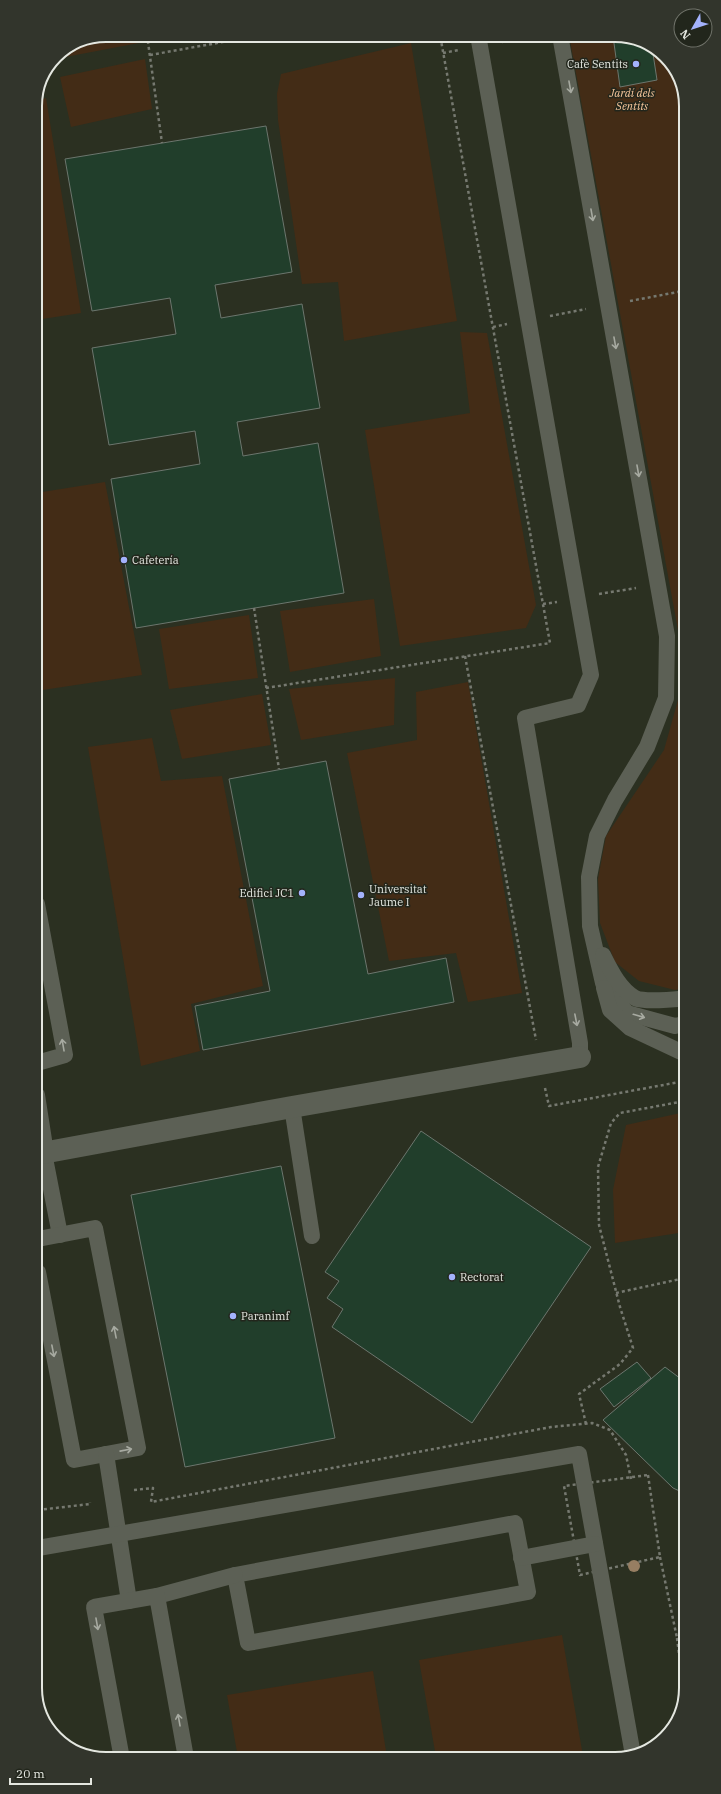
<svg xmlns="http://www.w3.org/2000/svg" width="721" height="1794" font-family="'IBM Plex Serif',serif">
  <rect width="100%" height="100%" fill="#22261c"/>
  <polygon fill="#2b3021" points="106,35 620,35 659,50 682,83 686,1689 672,1731 638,1755 101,1759 62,1744 39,1711 35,101 56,56 79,40"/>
  <g fill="#432c16">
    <polygon points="106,35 138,35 139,43 60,58 59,54 79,40"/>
    <polygon points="569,35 620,35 659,50 682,83 684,988 675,990 639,981 615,962 600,923 598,879 606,836 664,750 678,700 682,652"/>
    <polygon points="411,43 457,321 344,341 338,282 302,284 278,120 277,94 281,74"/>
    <polygon points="145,59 152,109 71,127 60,77"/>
    <polygon points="46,98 81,313 36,320 35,101"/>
    <polygon points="460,332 487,333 536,605 526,628 400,646 365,430 470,413"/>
    <polygon points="105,482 142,675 36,691 36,493"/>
    <polygon points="374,599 381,656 290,672 280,611"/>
    <polygon points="249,615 258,678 169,689 159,629"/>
    <polygon points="395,678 394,725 301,740 289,689"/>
    <polygon points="468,682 522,993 468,1002 456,953 389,961 347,753 417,740 416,692"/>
    <polygon points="262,694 271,745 182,759 170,710"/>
    <polygon points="152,738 161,781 222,776 263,986 191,1004 200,1051 141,1066 88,747"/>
    <polygon points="685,1112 685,1232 615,1243 613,1190 626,1125"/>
    <polygon points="562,1635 583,1756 436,1757 419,1660"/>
    <polygon points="373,1671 387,1757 238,1758 227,1695"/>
  </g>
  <g fill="#213e2b" stroke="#6c766e">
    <polygon points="620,35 652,47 657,80 620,87 613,36"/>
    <polygon points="266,126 292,272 215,285 221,318 302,304 320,408 237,422 243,456 318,443 344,593 136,628 111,479 200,464 195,431 109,445 92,348 176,334 170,298 92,311 65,159"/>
    <polygon points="326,761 368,974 446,958 454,1002 203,1050 195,1006 270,991 229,779"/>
    <polygon points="421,1131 591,1247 472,1423 332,1327 343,1309 327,1298 339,1281 325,1272"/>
    <polygon points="281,1166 335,1438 185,1467 131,1195"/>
    <polygon points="637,1362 651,1378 614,1407 600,1389"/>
    <polygon points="665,1367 685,1382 686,1494 673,1488 603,1420"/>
  </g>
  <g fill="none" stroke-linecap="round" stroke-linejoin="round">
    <g stroke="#767970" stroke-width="2.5" stroke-dasharray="3 3" stroke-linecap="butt">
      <polyline points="147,35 162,143"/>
      <polyline points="502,42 534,35"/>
      <polyline points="443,53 459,50"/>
      <polyline points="150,55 262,35"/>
      <polyline points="630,301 683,291"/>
      <polyline points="550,316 586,309"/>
      <polyline points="493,327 507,324"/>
      <polyline points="599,594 636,588"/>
      <polyline points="543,604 557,602"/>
      <polyline points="254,608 279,769"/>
      <polyline points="465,656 536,1040"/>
      <polyline points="266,688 550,643 440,35"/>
      <polyline points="545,1088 549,1106 685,1081"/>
      <polyline points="616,1293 685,1278"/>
      <polyline points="586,1424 579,1394 620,1364 633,1348 620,1307 599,1225 598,1167 611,1123 620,1113 685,1101"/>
      <polygon points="648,1475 660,1557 580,1575 564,1486"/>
      <polyline points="134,1490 153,1488 151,1502 551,1427 592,1423 610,1430 626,1455 631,1479"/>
      <polyline points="38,1510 90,1504 90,1502"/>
      <polyline points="660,1557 677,1638 686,1638"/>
      <polyline points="677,1638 684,1694"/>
    </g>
    <g stroke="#5c6055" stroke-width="16">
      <polyline points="478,35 591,675 578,705 525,718 580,1043 580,1057"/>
      <polyline points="560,35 667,636 666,698 647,747 615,800 597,836 589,877 590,926 603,983 627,1013 675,1026 684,1024"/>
      <polyline points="37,904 65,1055 37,1063"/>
      <path d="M603,955C611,971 619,988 635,998C643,1002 675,1000 684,998"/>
      <polyline points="604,988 610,1010 630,1028 681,1052 685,1052"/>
      <polyline points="37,1095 44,1140 44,1153 60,1235"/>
      <polyline points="292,1107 312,1236"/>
      <polyline points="38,1239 95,1228 138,1448 74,1460 38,1272"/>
      <polyline points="106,1454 129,1601"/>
      <polygon points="515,1523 528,1592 248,1643 235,1575"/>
      <polyline points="38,1548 579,1454 633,1755"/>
      <polyline points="521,1558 595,1544"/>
      <polyline points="157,1596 235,1575"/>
      <polyline points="122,1759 94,1607 157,1596 186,1758"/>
    </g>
    <polyline stroke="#5c6055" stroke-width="22" points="37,1154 292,1107 580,1057"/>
  </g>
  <circle fill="#977e62" cx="634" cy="1566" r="6"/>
  <defs><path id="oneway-shaft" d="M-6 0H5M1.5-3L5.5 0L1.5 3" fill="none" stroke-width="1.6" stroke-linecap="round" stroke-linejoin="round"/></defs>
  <g stroke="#a7aaa1">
    <use href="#oneway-shaft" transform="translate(570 87) rotate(80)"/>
    <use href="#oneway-shaft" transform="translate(592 215) rotate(80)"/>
    <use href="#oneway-shaft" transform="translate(615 343) rotate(80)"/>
    <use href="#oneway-shaft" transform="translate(638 471) rotate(80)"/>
    <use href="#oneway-shaft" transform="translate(639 1016) rotate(16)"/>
    <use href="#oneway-shaft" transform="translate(576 1020) rotate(79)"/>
    <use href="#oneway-shaft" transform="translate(63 1045) rotate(-100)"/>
    <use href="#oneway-shaft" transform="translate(115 1332) rotate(-101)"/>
    <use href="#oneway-shaft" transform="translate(53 1351) rotate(79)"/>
    <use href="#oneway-shaft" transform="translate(126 1450) rotate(-11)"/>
    <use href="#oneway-shaft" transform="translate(97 1624) rotate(80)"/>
    <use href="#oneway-shaft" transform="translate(179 1720) rotate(-100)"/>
  </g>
  <g fill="#a3b2fc" stroke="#22261c" stroke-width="1.5">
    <circle cx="636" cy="64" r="4"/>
    <circle cx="124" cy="560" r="4"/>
    <circle cx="302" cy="893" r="4"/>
    <circle cx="361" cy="895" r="4"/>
    <circle cx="452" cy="1277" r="4"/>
    <circle cx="233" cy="1316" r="4"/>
  </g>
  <g text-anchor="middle" stroke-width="3" stroke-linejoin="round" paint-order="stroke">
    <g font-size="11" fill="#e4e7e0" stroke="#22261c" text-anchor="start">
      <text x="628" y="68" text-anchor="end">Cafè Sentits</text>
      <text x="132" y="564">Cafetería</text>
      <text x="369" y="893">Universitat<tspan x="369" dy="13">Jaume I</tspan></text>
      <text x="294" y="897" text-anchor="end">Edifici JC1</text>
      <text x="460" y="1281">Rectorat</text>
      <text x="241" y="1320">Paranimf</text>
    </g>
    <g font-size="11" font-style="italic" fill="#f7c69b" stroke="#22261c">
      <text x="632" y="97">Jardí dels<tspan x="632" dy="13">Sentits</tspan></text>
    </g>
  </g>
  <path d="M0 0H721V1794H0ZM106 42H615A64 64 0 0 1 679 106V1688A64 64 0 0 1 615 1752H106A64 64 0 0 1 42 1688V106A64 64 0 0 1 106 42Z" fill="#32352c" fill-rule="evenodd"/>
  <path fill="none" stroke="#e4e7e0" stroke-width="2" d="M106 42H615A64 64 0 0 1 679 106V1688A64 64 0 0 1 615 1752H106A64 64 0 0 1 42 1688V106A64 64 0 0 1 106 42Z"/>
  <g transform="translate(693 28) rotate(231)"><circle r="19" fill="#22261c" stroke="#70736a"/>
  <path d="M0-3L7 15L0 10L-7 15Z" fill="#a3b2fc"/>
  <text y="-6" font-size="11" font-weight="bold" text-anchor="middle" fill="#e4e7e0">N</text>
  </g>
  <path d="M10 1778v6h81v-6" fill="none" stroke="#e4e7e0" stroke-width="2"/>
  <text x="16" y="1778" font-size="12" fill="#e4e7e0" stroke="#22261c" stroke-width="3" paint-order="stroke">20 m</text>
</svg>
